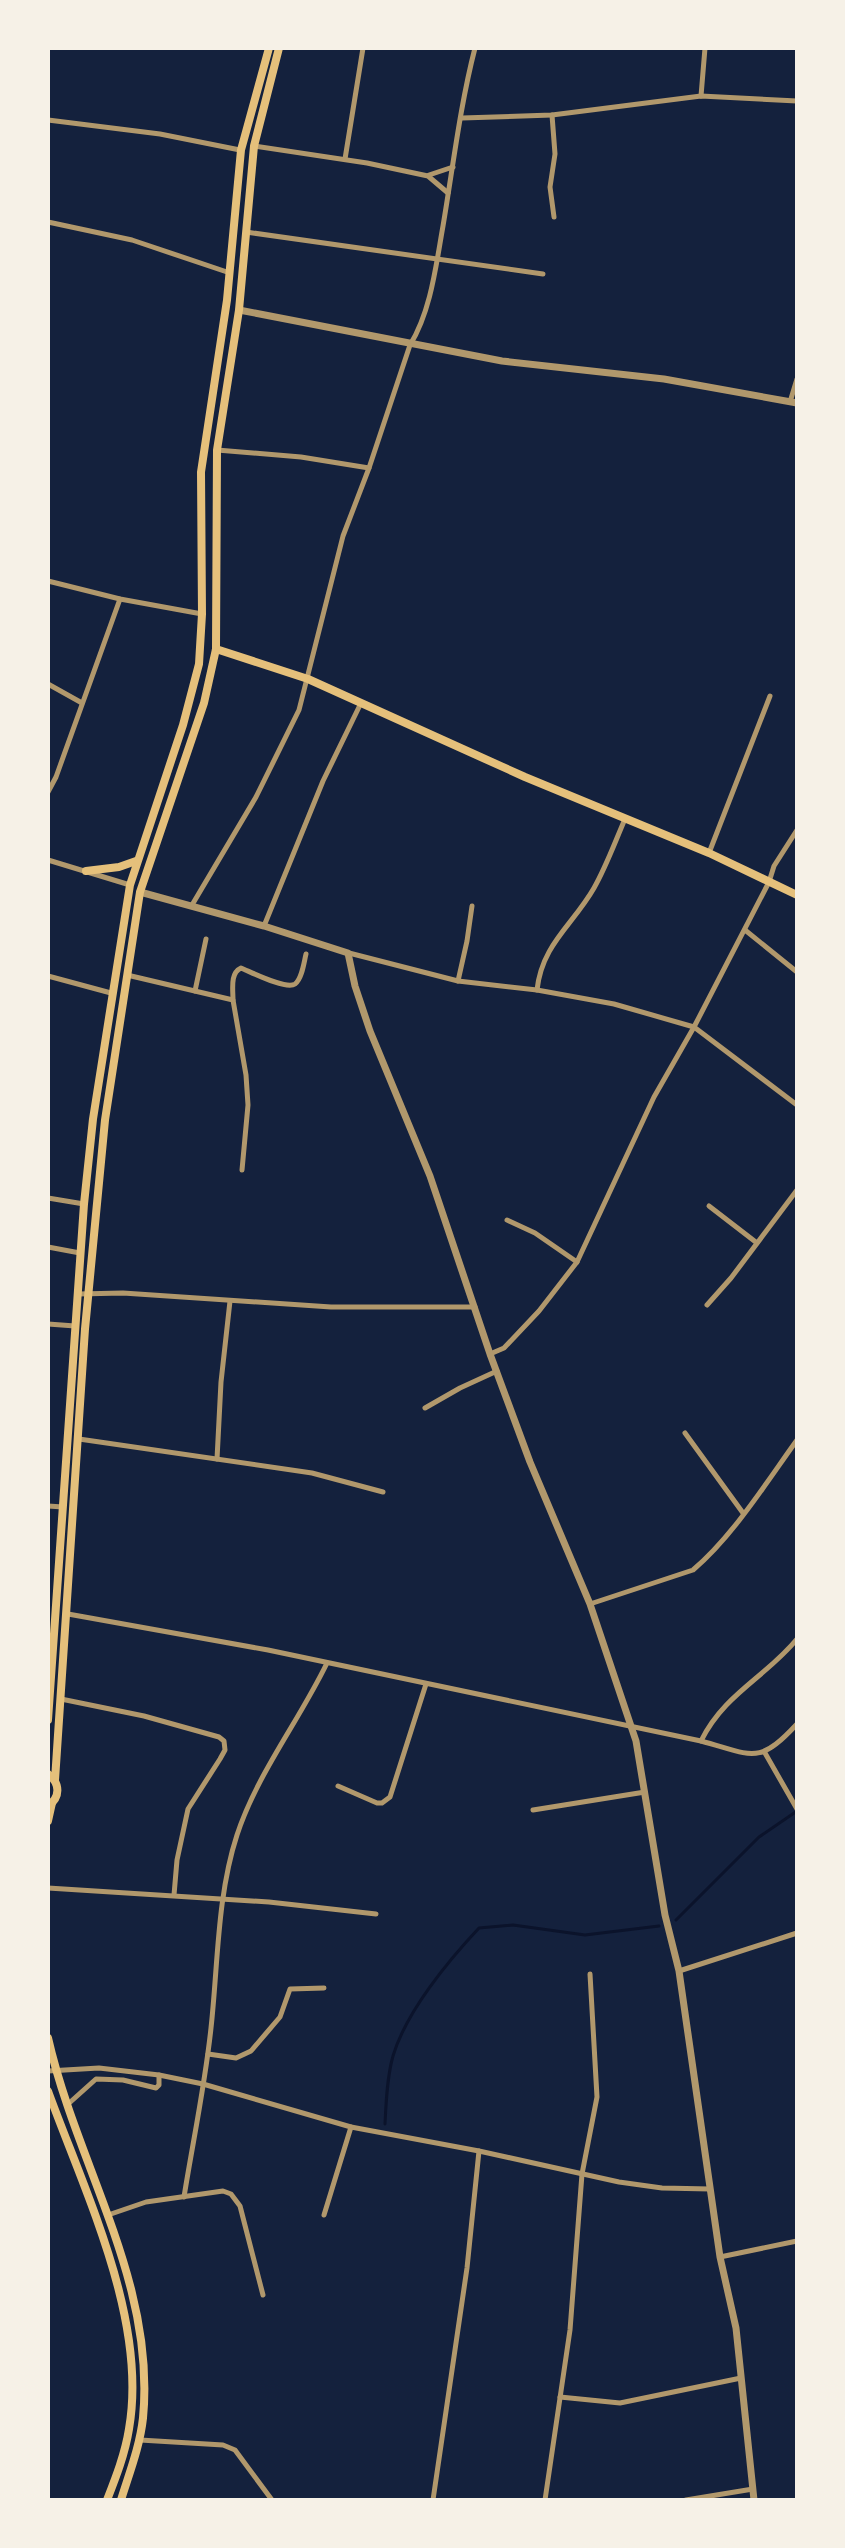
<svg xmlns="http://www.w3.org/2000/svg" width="845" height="2548" font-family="Montserrat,sans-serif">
  <rect width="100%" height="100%" fill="#14213d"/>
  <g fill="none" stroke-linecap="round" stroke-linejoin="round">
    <g stroke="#0b132b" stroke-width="3">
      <polyline points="676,1920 759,1837 797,1811"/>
      <path d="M385,2124C386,2103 387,2077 393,2056C406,2012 448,1961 479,1928L513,1925L585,1935L659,1926"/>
    </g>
    <g stroke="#b1986c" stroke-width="5">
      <polyline points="701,96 705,48"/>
      <polyline points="552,115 555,154 550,187 554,217"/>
      <polyline points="462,118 552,115 701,96 797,101"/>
      <polyline points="48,120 160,134 240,150"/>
      <polyline points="254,146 367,163 428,176 448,193"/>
      <polyline points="345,159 363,48"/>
      <polyline points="429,175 453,167"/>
      <polyline points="48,222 132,240 230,273"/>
      <polyline points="246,232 543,274"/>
      <polyline points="790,402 797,379"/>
      <polyline points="217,450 301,457 369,468"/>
      <polyline points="48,581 120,599 202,614"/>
      <polyline points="48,684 82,703"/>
      <polyline points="48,792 56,777 120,599"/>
      <polyline points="797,830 774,866 769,882 694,1027 797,1105"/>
      <polyline points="709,853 770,696"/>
      <polyline points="48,860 130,885"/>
      <path d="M192,905L256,797L299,710L343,536L369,468L410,345C431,311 436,265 443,226C453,167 460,106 475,48"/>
      <polyline points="264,926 323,781 361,703"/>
      <polyline points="745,930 797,972"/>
      <polyline points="349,953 458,981 537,990 614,1004 694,1027 654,1097 577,1262 539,1311 504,1348 490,1354"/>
      <polyline points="127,975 233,1000 246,1075 248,1105 242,1170"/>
      <polyline points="48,976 111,993"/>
      <polyline points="458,981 467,941 472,906"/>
      <path d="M537,990C542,944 573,925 594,888C606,867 615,842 625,819"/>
      <polyline points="195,991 206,939"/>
      <path d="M233,1000C233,989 230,973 241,968C251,972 286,990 295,984C302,979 304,962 306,954"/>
      <polyline points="48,1198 84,1204"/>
      <polyline points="709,1206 757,1243"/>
      <polyline points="507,1220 535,1233 577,1262"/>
      <polyline points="48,1247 80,1253"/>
      <polyline points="78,1294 123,1293 331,1307 475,1307"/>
      <polyline points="707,1305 731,1278 797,1190"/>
      <polyline points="48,1324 75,1326"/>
      <polyline points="425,1408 460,1388 497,1371"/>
      <polyline points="685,1433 743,1513"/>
      <polyline points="79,1439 312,1473 383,1492"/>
      <polyline points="217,1459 221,1382 230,1301"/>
      <polyline points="48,1506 63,1507"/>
      <path d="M590,1604L693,1570C733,1536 766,1483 797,1440"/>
      <path d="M68,1614L268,1650L701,1741C753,1755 758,1766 797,1724"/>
      <polyline points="61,1699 144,1716 219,1737 224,1741 225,1750 220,1759 188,1809 177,1860 174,1895"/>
      <path d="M701,1741C724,1694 766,1677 797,1639"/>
      <polyline points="765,1753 797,1809"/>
      <polyline points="338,1786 377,1803 382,1803 390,1797 426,1684"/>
      <polyline points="533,1810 645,1792"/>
      <polyline points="48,1888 269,1902 376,1914"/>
      <polyline points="679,1971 797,1933"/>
      <polyline points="208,2054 236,2058 251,2051 280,2017 290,1989 324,1988"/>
      <polyline points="48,2071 99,2068 159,2075 203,2084 351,2127 479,2151 619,2182 662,2188 710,2189"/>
      <polyline points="67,2105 96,2079 123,2080 156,2088 159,2085 159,2075"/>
      <path d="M184,2197C193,2141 205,2085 211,2028C218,1965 217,1896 237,1835C257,1774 299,1721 327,1663"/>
      <polyline points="108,2215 146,2202 223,2191 231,2194 240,2206 263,2295"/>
      <polyline points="324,2215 351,2127"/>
      <polyline points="720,2257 797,2241"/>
      <polyline points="560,2397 620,2403 741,2378"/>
      <polyline points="140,2440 223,2445 235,2450 272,2500"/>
      <polyline points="433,2500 467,2268 479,2151"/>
      <polyline points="545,2500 570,2330 582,2174 597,2097 590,1974"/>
      <polyline points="686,2500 753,2489"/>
    </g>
    <g stroke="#b1986c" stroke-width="7">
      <polyline points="239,310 502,361 664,379 797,403"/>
      <polyline points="140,892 264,926 348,953 355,986 370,1031 430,1176 490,1354 530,1462 590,1604 636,1741 665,1915 679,1971 720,2257 736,2328 754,2500"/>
    </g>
    <g stroke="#e5c07b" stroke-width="8">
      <polyline points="216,649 308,679 525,777 709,853 797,895"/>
      <polyline points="86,871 119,867 136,861"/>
      <polyline points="48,1720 84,1204 93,1119 130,885 183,725 199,664 202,614 201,472 227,300 241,150 269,48"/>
      <polyline points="55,1780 85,1329 105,1120 140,892 204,703 216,649 217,450 239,310 254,146 279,48"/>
    </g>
    <g stroke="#e5c07b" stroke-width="8">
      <path d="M48,1774C60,1783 61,1797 48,1806"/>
      <polyline points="48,1821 52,1803"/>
      <path d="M48,2038C77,2166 156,2282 143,2418C140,2446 129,2474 121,2500"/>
      <path d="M48,2091C85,2193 148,2320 129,2429C125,2454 116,2477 107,2500"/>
    </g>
  </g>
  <rect width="845" height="2548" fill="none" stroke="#f6f1e7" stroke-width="100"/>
</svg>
